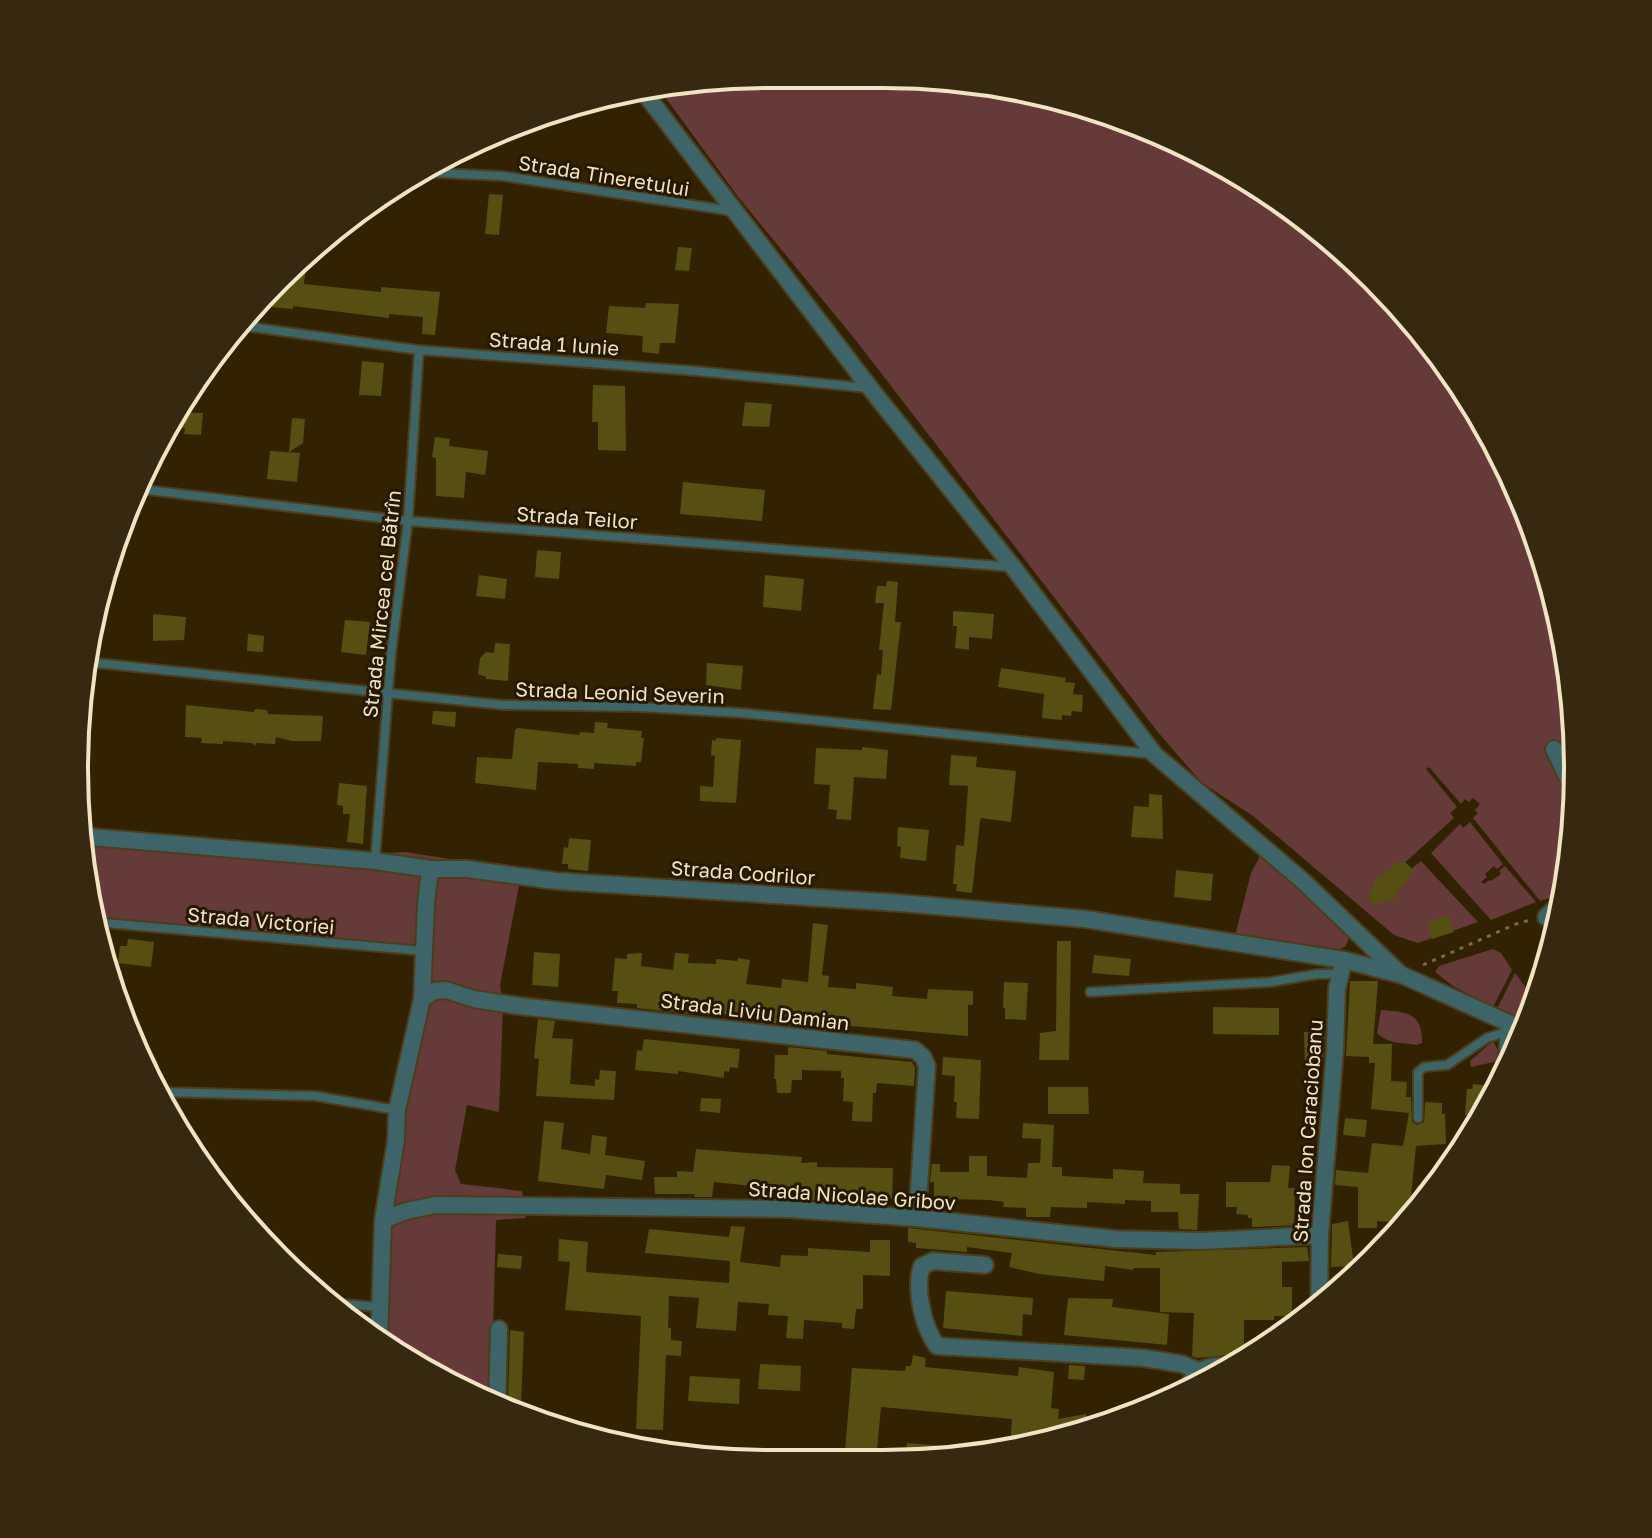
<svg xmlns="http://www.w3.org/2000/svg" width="1652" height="1538" font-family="'Golos Text',sans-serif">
  <rect width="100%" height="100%" fill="#312302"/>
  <g fill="#653a38">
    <polygon points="929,76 1062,98 1190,145 1306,217 1405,310 1485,421 1541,545 1572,678 1577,814 1564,893 1540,901 1473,818 1478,813 1475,810 1480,804 1473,798 1469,802 1465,799 1461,804 1429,767 1426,769 1457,807 1450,813 1454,818 1399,868 1405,874 1421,861 1478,922 1418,943 1394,935 1253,816 1201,782 1157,731 854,338 739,198 657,86"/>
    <polygon points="77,765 81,773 86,830 239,845 387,853 405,852 522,870 500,985 503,1007 499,1112 467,1105 455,1170 461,1184 522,1191 526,1218 496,1220 491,1405 383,1347 370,1337 374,1230 430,949 96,927 80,860"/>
    <polygon points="1470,822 1503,864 1497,869 1494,866 1485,874 1487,877 1481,882 1484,884 1489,880 1491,881 1501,874 1499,871 1505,866 1536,902 1491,920 1431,853 1460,824 1463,828"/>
    <polygon points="1260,856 1284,874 1349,937 1346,946 1340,949 1235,936 1251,873"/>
    <polygon points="1493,949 1501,953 1512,970 1493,1007 1453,986 1435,972 1439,966"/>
    <polygon points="1515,973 1535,1000 1526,1023 1497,1009"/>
    <path d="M1381,1010C1407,1012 1423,1013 1422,1043L1417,1045C1403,1043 1388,1044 1377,1033Z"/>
    <polygon points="1493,1041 1503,1060 1471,1067 1470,1061"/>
  </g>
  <g fill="#554f12">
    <polygon points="489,194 503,195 499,235 485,234"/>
    <polygon points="678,247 692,248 689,271 675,270"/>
    <polygon points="307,255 304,284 381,292 381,287 440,292 435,335 422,334 423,317 389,314 389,318 293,306 293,309 271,307 273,286 280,279 289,280 290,270"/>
    <polygon points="646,303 679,304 675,343 660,343 659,354 642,352 643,336 606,333 609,306 645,308"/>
    <polygon points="362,361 384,363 381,396 359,395"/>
    <polygon points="593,385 625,386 626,451 598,450 598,422 592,422"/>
    <polygon points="745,402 772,404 769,427 742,426"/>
    <polygon points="174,412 203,413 201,435 184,434 185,428 165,425"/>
    <polygon points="292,418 305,419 303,443 289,452"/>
    <polygon points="435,437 450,439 449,446 488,451 485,475 466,472 464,498 436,496 436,458 432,457"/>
    <polygon points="270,451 300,453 297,482 267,479"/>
    <polygon points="683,482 765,490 762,521 680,514"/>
    <polygon points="537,550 561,552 559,579 535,577"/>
    <polygon points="479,575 507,579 505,599 476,596"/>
    <polygon points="765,575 804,579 801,611 763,607"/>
    <polygon points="887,581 898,582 895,622 901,622 891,710 873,709 877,674 881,675 883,650 879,650 884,603 875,603 877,586 886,586"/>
    <polygon points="953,611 994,614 992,639 969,637 969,650 955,648 957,626 953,626"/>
    <polygon points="153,614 186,617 184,640 153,641"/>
    <polygon points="345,620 370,622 366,655 341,652"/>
    <polygon points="248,634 264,636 263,652 247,651"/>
    <polygon points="495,643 510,644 508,681 486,679 486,677 478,674 480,658 486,652 494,653"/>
    <polygon points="707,663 743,666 741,690 706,685"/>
    <polygon points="1001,668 1066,678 1065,682 1075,683 1073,694 1083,695 1082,712 1072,711 1071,716 1062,715 1062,720 1042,718 1044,694 998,687"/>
    <polygon points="186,705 254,712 255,709 267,710 268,714 323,716 321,741 292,741 276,737 275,744 256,743 255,746 252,743 223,741 223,744 201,743 202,738 185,737"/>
    <polygon points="433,711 456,712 455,727 432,724"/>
    <polygon points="595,722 608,723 607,728 642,731 641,738 644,738 641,762 636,762 636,766 594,763 594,769 578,768 578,764 538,762 536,790 475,783 477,757 512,759 515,730 518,728 579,735 580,732 594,733"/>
    <polygon points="716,738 741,740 736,803 700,801 700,786 713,787 715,756 711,755 712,740 716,741"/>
    <polygon points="862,747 888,750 886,779 854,777 851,820 836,819 837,810 828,809 830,785 814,784 816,748 862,750"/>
    <polygon points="951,755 977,757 976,767 1016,771 1011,822 981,818 980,821 972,893 956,891 957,884 953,884 956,845 964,846 968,786 949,785"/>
    <polygon points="339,783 367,786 363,844 347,842 350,814 343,814 343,806 337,805"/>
    <polygon points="1149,794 1162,795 1163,839 1131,837 1134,806 1149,807"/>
    <polygon points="898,827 929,830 926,861 900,858 901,847 897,846"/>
    <polygon points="569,838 591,840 588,871 568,869 568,864 562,864 564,847 568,848"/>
    <polygon points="1400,861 1402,863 1404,861 1414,871 1408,876 1410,879 1397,891 1396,897 1391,901 1373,904 1369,899 1369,892 1374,887 1374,881"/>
    <polygon points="1176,870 1213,874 1211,901 1174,897"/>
    <polygon points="1448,914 1454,932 1432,939 1428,924"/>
    <polygon points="813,923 828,925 822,975 829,976 828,987 856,989 856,983 893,987 892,996 927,999 928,989 973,991 973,1005 968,1005 968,1036 828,1024 828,1029 755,1021 755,1018 693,1010 691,1014 637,1008 637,1004 617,1003 618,991 612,991 615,958 627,959 627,954 642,953 641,966 673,970 675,953 689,954 688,963 716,964 716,959 737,961 738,958 750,960 746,984 781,988 782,979 808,982"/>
    <polygon points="128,939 154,942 151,967 118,963 120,946 127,946"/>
    <polygon points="1057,941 1071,941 1069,1060 1039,1060 1040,1033 1056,1031"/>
    <polygon points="534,952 560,954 558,987 532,985"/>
    <polygon points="1094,955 1131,959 1129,976 1092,973"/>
    <polygon points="109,971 122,971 121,1012 111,993"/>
    <polygon points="1350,981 1378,981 1373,1044 1392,1044 1391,1081 1407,1082 1406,1097 1411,1097 1412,1122 1417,1125 1424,1122 1425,1102 1442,1103 1442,1114 1445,1114 1446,1144 1416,1146 1411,1196 1421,1196 1421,1207 1410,1208 1409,1219 1405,1223 1377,1221 1377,1228 1358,1228 1358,1187 1335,1185 1336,1170 1368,1173 1372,1143 1403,1146 1409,1113 1371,1109 1375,1063 1369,1063 1369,1057 1346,1056"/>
    <polygon points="1004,982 1028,983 1026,1020 1005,1019 1005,1008 1003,1008"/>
    <polygon points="1213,1007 1279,1008 1279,1035 1213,1034"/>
    <polygon points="538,1019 555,1021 552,1038 573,1039 570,1084 595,1086 595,1079 599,1080 600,1070 616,1071 614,1100 536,1096 539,1059 534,1058"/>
    <polygon points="1304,1032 1325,1033 1323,1061 1305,1061"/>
    <polygon points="644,1039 740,1049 738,1068 730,1067 729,1072 724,1071 724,1078 678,1071 678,1074 635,1070 637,1050 642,1051"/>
    <polygon points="788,1047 827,1051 827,1054 912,1062 915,1067 914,1086 877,1083 876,1093 873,1093 872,1122 852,1121 853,1102 843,1101 844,1078 841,1078 841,1071 802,1070 802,1080 792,1080 791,1093 777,1093 776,1079 774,1079 775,1055 788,1055"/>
    <polygon points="943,1057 981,1060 979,1119 956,1118 957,1102 954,1102 955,1076 942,1075"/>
    <polygon points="1473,1084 1500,1087 1481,1116 1465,1115 1467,1089 1472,1089"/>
    <polygon points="1048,1087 1088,1087 1089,1114 1048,1114"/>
    <polygon points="701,1098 721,1099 720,1113 700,1111"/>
    <polygon points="1345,1118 1367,1120 1365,1137 1343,1135"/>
    <polygon points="544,1121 564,1123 561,1149 590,1154 592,1135 607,1137 605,1155 645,1161 642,1180 606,1175 604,1189 538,1181"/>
    <polygon points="1023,1123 1054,1125 1052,1167 1062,1167 1062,1176 1113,1179 1113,1169 1144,1171 1143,1183 1180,1184 1180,1194 1199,1194 1197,1230 1179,1229 1178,1212 1151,1212 1151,1201 1125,1200 1125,1204 1087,1202 1087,1208 1051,1207 1050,1217 1026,1217 1026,1208 1003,1207 1004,1202 989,1200 950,1199 950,1203 934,1203 934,1182 930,1182 932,1164 940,1164 940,1172 969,1172 969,1156 987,1156 987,1176 1027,1178 1028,1163 1040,1163 1041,1139 1022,1138"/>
    <polygon points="696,1149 802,1157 801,1163 817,1162 817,1167 893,1168 892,1199 870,1198 871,1194 816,1192 815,1200 803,1199 804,1191 766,1190 764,1198 751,1198 752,1186 714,1182 712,1197 694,1197 695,1194 655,1194 654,1177 677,1177 677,1171 693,1172"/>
    <polygon points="1272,1165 1290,1166 1288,1188 1295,1188 1294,1222 1303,1222 1304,1225 1252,1227 1252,1218 1248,1218 1248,1215 1236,1214 1237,1207 1226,1207 1226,1182 1270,1182"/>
    <polygon points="1348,1221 1354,1266 1331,1267 1332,1224"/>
    <polygon points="731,1226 745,1227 740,1262 780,1267 781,1255 808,1256 808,1248 870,1252 870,1240 890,1240 890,1276 863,1275 863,1309 856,1309 854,1329 842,1328 842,1323 804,1320 803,1339 786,1338 788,1316 768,1315 769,1304 738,1302 736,1331 696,1328 699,1298 669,1296 668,1328 671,1328 671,1340 682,1341 681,1356 666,1355 663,1430 636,1429 641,1316 565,1310 570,1262 558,1261 559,1239 588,1242 586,1272 729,1283 730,1261 645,1253 649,1229 729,1237"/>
    <polygon points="908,1228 1156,1255 1156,1252 1307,1247 1309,1261 1282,1262 1282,1287 1292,1287 1292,1316 1274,1316 1274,1320 1244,1320 1244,1358 1229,1355 1196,1358 1192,1356 1194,1313 1160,1312 1160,1268 1133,1268 1133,1270 1105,1266 1104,1281 1039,1274 1009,1267 1012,1253 967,1247 967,1252 916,1248 916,1243 908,1242"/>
    <polygon points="498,1254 522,1256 521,1269 497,1267"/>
    <polygon points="946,1291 1033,1298 1032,1315 1023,1314 1022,1336 943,1328"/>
    <polygon points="1068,1298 1113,1299 1112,1307 1169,1314 1167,1345 1064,1335"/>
    <polygon points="510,1330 524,1332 521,1404 508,1403"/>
    <polygon points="913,1355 926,1358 925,1367 1018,1376 1019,1367 1054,1372 1051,1408 1059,1409 1058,1419 1086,1414 1089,1429 1010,1450 1012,1419 881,1407 876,1461 844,1462 852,1368 905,1371 906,1366 911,1366"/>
    <polygon points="760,1364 801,1366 800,1391 758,1389"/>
    <polygon points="1069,1365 1085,1366 1084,1380 1068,1379"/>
    <polygon points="690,1376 740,1379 739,1404 688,1401"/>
    <polygon points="907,1443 975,1449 975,1458 905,1460"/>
  </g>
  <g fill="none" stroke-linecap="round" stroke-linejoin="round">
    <defs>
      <g id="service">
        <polyline points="419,172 502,176 732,211"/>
        <polyline points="236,325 419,350 696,371 868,388"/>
        <polyline points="139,489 408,521 1013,567"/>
        <polyline points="86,662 503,705 640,707 741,713 1152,754"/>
        <polyline points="375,861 391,655 408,521 419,350"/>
        <polyline points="94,922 424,951"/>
        <polyline points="1090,992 1271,982 1317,974 1338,974"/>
        <polyline points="160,1092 315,1096 397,1110"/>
        <polyline points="1418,1118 1418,1072 1424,1067 1447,1065 1487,1038 1508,1031"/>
        <polyline points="330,1303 379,1307"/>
      </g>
      <g id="minor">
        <polyline points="640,87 870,388 1013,567 1154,754 1303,881 1399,973"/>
        <polyline points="1554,749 1576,795"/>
        <polyline points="79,836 375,861 430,869 467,869 556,881 900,903 1085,919 1344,960 1402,975 1524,1030"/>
        <polyline points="1546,917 1562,902"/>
        <polyline points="422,999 434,991 446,990 474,999 519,1006 915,1050 923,1057 927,1066 917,1218"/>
        <polyline points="1506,1078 1509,1023"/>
        <polyline points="383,1220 406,1211 435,1205 789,1209 917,1218 1116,1239 1201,1241 1320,1235"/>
        <path d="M985,1265L933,1261L922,1266C914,1288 923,1327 937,1346L1144,1358L1182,1364L1198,1371"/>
        <polyline points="1319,1307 1320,1235 1335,1050 1337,988 1344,960"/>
        <polyline points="379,1343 383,1220 396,1140 397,1110 422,999 426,904 430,869"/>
        <path d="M1188,1390C1193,1365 1215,1365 1237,1366"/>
        <polyline points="497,1408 499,1329"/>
      </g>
    </defs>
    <use href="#service" stroke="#4c3e1d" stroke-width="12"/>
    <use href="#minor" stroke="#4c3e1d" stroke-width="20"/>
    <polyline stroke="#796b4b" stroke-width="3" stroke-dasharray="4 6" stroke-linecap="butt" points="1423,965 1516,924 1530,920"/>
    <use href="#service" stroke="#3d6467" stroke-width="8"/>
    <use href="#minor" stroke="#3d6467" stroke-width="16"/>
  </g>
  <g text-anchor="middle" stroke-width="6" stroke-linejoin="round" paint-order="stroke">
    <g font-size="20" fill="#f2e3c4" stroke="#271900">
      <text transform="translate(604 176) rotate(9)" y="7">Strada Tineretului</text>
      <text transform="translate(554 344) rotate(4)" y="7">Strada 1 Iunie</text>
      <text transform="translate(577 518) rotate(4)" y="7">Strada Teilor</text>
      <text transform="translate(382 604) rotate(-84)" y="7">Strada Mircea cel Bătrîn</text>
      <text transform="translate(620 693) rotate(2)" y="7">Strada Leonid Severin</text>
      <text transform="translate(743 873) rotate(4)" y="7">Strada Codrilor</text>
      <text transform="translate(261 921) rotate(5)" y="7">Strada Victoriei</text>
      <text transform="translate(755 1012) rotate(7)" y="7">Strada Liviu Damian</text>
      <text transform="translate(1308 1131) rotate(-86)" y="7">Strada Ion Caraciobanu</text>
      <text transform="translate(852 1196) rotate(4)" y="7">Strada Nicolae Gribov</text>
    </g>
  </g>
  <path d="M0 0H1652V1538H0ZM769 88H883A681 681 0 0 1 1564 769V769A681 681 0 0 1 883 1450H769A681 681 0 0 1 88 769V769A681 681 0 0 1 769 88Z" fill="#372910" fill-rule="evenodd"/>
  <path fill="none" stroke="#f2e3c4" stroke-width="4" d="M769 88H883A681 681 0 0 1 1564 769V769A681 681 0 0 1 883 1450H769A681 681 0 0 1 88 769V769A681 681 0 0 1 769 88Z"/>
</svg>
